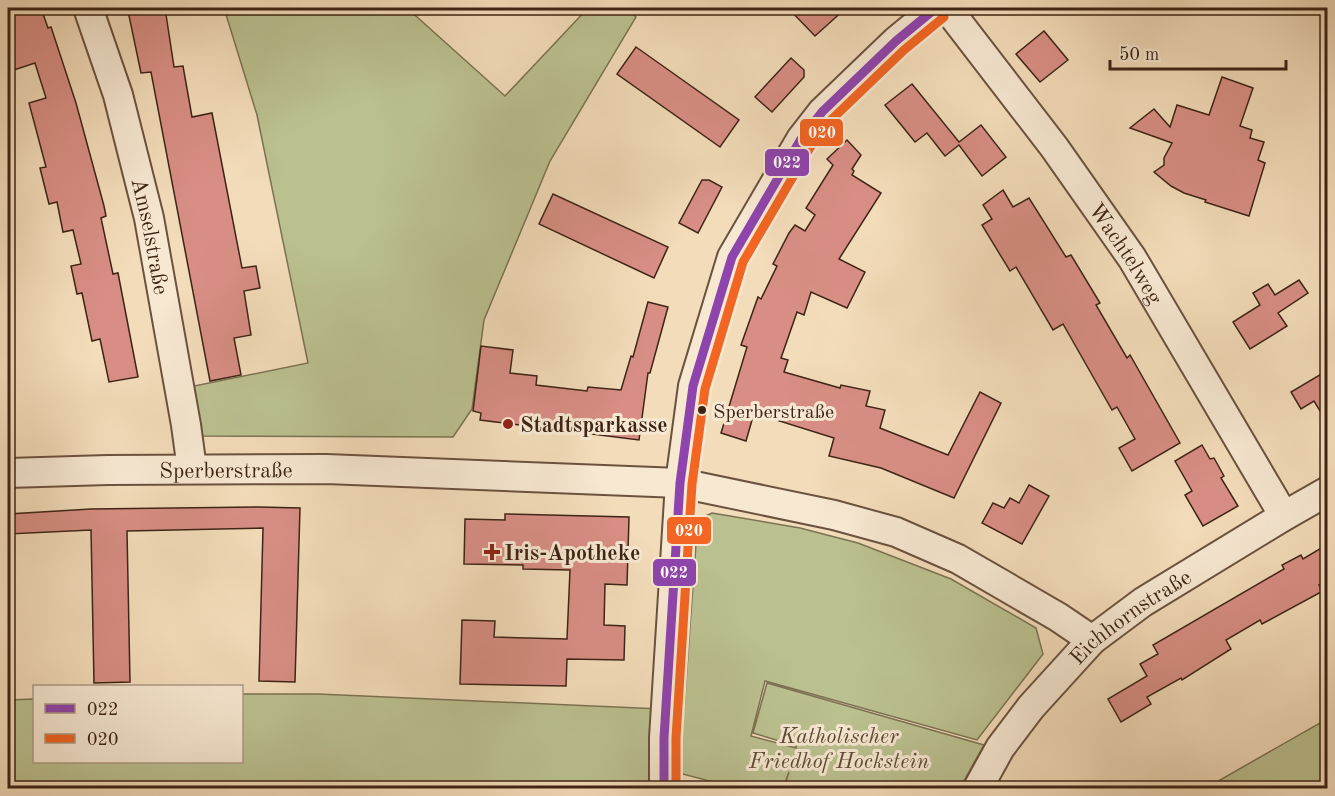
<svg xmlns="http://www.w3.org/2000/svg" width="1335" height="796" font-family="'Old Standard TT',serif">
  <rect width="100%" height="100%" fill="#f3dcba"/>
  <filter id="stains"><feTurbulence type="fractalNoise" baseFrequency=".00333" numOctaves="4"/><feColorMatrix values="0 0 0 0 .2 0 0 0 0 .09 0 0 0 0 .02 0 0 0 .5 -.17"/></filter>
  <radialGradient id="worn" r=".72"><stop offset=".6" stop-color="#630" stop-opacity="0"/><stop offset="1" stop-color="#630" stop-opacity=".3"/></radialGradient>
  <g fill="#bbc090" stroke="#7c7252" stroke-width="1.5">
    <polygon points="224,8 407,8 505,96 588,8 625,8 636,17 550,161 484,320 472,409 453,437 198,436 189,387 308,363 257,115"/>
    <polygon points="712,513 800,528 858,543 951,579 1036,628 1043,654 977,740 765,681 751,736 796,748 796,746 753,733 767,683 984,745 960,788 784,788 789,772 783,788 736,788 683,774 666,788 8,788 8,700 34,699 34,762 242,762 242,694 318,694 684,710 697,530 701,518"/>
    <polygon points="1327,719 1327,788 1206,788"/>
  </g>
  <g fill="#d88e84" stroke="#3e2415" stroke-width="1.5">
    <polygon points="8,8 41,8 48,28 51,27 76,103 104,206 106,216 101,218 113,274 118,273 138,377 109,382 100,339 92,341 82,293 77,294 71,266 81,264 73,230 63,232 57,202 49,204 40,168 46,167 29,103 46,98 35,63 8,72"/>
    <polygon points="131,8 165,8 174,67 183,66 192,117 212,113 242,268 256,266 260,288 244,291 251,335 234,338 241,375 210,381 151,72 141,73 128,11 132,11"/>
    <polygon points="788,8 846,8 815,36"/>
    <polygon points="1044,31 1068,60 1040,82 1016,54"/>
    <polygon points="636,47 739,120 720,147 617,74"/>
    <polygon points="791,58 804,70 804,77 772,112 755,97"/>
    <polygon points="1222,77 1253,88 1240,126 1252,130 1250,138 1264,142 1258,160 1265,163 1249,216 1205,202 1206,200 1184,193 1171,186 1154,172 1164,165 1164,158 1172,143 1130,128 1154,109 1170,127 1177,105 1209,115"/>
    <polygon points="912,84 959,142 981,125 1006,157 982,176 959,145 945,156 927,133 915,142 885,105"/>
    <polygon points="847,140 861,155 852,169 854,171 852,175 881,193 839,259 865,272 847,308 811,292 804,315 797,312 781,358 788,360 784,372 840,388 841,385 870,391 866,406 885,410 880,428 948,455 980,392 1001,403 954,498 881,468 829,456 834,438 754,413 746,441 721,433 747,347 741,345 758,297 761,299 777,266 773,264 789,233 795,225 805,231 815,215 806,208 833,165 827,159"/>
    <polygon points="702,180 709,180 722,187 698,233 679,223"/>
    <polygon points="1003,190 1013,207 1029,198 1066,257 1071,255 1100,303 1096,305 1127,358 1130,355 1180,443 1132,471 1119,448 1135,439 1117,407 1112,410 1063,324 1053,330 1016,267 1010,271 982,225 992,219 983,205"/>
    <polygon points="553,194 668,247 654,278 539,224"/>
    <polygon points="1299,280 1308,293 1278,313 1287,326 1250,349 1233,322 1260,305 1253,293 1268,284 1275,295"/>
    <polygon points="648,302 668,307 650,373 648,373 639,440 480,420 481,413 473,411 481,346 513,350 510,373 537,376 536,385 587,391 588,387 621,390 631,356 633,357"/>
    <polygon points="1328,370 1328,424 1314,401 1301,409 1291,392"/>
    <polygon points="1202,445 1210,459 1214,458 1224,476 1221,478 1238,506 1203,526 1185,495 1192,491 1175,461"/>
    <polygon points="1029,485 1049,496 1022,544 982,523 993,503 1004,508 1010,498 1019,503"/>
    <polygon points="259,507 300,508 295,682 259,681 263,528 127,531 130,682 94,683 91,530 8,534 8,514 91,509"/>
    <polygon points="505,514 629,517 627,585 605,584 604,625 625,626 624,660 567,659 566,686 460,684 462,620 495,621 494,637 567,639 570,570 523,569 523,565 464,564 465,519 505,520"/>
    <polygon points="1328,544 1328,580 1319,585 1323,591 1262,624 1260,620 1226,640 1231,649 1182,680 1181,678 1147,697 1151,704 1121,722 1108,699 1147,676 1140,664 1158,654 1153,645 1284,569 1282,565 1301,555 1303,559"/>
  </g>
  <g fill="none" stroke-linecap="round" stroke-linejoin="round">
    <defs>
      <g id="minor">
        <path id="s1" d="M88,8L118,95L149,218L186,425L192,469"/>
        <path id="s2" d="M947,8L1054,147L1132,258L1284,516"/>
        <path id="s3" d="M8,473L108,470L326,469L680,483L834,515L896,532L958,559L1058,617L1092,640"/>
        <polyline points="664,788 664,738 680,483 693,386 732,257 801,139 822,112 896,41 936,8"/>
        <path id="s4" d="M978,788L1000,748L1031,707L1092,640L1143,602L1284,516L1328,491"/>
      </g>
    </defs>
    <use href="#minor" stroke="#6b523e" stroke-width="32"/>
    <use href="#minor" stroke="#f7e8d2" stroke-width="28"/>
    <defs>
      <polyline id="bus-1" points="664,788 664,738 680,483 693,386 732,257 801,139 822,112 896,41 936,8"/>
      <polyline id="bus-2" points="676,788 676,738 692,484 705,389 743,262 811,146 831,120 904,50 944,17"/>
    </defs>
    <use href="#bus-1" stroke="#f7e8d2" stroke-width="14"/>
    <use href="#bus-2" stroke="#f7e8d2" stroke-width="14"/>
    <use href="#bus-1" stroke="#8e44ad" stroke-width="9"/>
    <use href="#bus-2" stroke="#f26522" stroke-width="9"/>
  </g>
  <circle fill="#3e2415" stroke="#f7e8d2" stroke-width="2" cx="702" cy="410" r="5"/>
  <g fill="#8f2418" stroke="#f7e8d2" stroke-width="2">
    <circle cx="508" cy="424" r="6"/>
    <path d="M489 543h6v6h6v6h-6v6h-6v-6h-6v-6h6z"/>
  </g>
  <g text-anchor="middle" stroke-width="6" stroke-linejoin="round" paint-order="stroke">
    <g font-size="20" fill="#3e2415" stroke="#f7e8d2" text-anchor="start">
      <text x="713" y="418">Sperberstraße</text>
    </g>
    <g font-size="22" fill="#3e2415" stroke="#f7e8d2">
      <text dy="8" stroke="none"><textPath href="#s1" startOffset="237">Amselstraße</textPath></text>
      <text dy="8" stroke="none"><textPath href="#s2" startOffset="304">Wachtelweg</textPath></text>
      <text dy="8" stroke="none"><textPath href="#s3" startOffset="218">Sperberstraße</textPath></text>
      <text dy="8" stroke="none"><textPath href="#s4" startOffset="232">Eichhornstraße</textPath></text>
    </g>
    <g font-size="22" font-weight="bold" fill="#3e2415" stroke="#f7e8d2" text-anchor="start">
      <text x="520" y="432">Stadtsparkasse</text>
      <text x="504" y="560">Iris-Apotheke</text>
    </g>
    <g font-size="22" font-style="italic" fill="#5d4b34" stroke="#f7e8d2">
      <text x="839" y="743">Katholischer<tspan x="839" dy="25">Friedhof Hockstein</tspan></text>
    </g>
  </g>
  <g stroke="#f7e8d2" stroke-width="2">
    <rect x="799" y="118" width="45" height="29" rx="6" fill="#f26522"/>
    <rect x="764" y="148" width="46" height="29" rx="6" fill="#8e44ad"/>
    <rect x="666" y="516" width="46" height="29" rx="6" fill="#f26522"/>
    <rect x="652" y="558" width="45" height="29" rx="6" fill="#8e44ad"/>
  </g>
  <g font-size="16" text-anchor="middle" font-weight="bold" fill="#fff">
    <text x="822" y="138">020</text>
    <text x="787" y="168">022</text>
    <text x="689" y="536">020</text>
    <text x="674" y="578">022</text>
  </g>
  <rect width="1335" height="796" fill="none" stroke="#f3dcba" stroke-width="30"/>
  <rect x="9" y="9" width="1317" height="778" fill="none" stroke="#3e2415" stroke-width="3"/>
  <rect x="15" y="15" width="1305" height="766" fill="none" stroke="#3e2415" stroke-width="1.5"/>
  <rect x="33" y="685" width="210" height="78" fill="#f7e8d2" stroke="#ad9a86" stroke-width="1.5"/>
  <rect x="45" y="704" width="30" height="9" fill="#8e44ad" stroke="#ad9a86" stroke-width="1.5"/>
  <text x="87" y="715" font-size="18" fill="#3e2415">022</text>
  <rect x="45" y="734" width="30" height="9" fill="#f26522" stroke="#ad9a86" stroke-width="1.5"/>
  <text x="87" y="745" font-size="18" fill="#3e2415">020</text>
  <path d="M1110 60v9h176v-9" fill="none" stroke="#3e2415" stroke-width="3"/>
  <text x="1119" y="60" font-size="18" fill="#3e2415" stroke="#f7e8d2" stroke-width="4.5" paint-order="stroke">50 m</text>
  <rect width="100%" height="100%" filter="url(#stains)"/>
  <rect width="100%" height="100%" fill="url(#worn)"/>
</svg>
